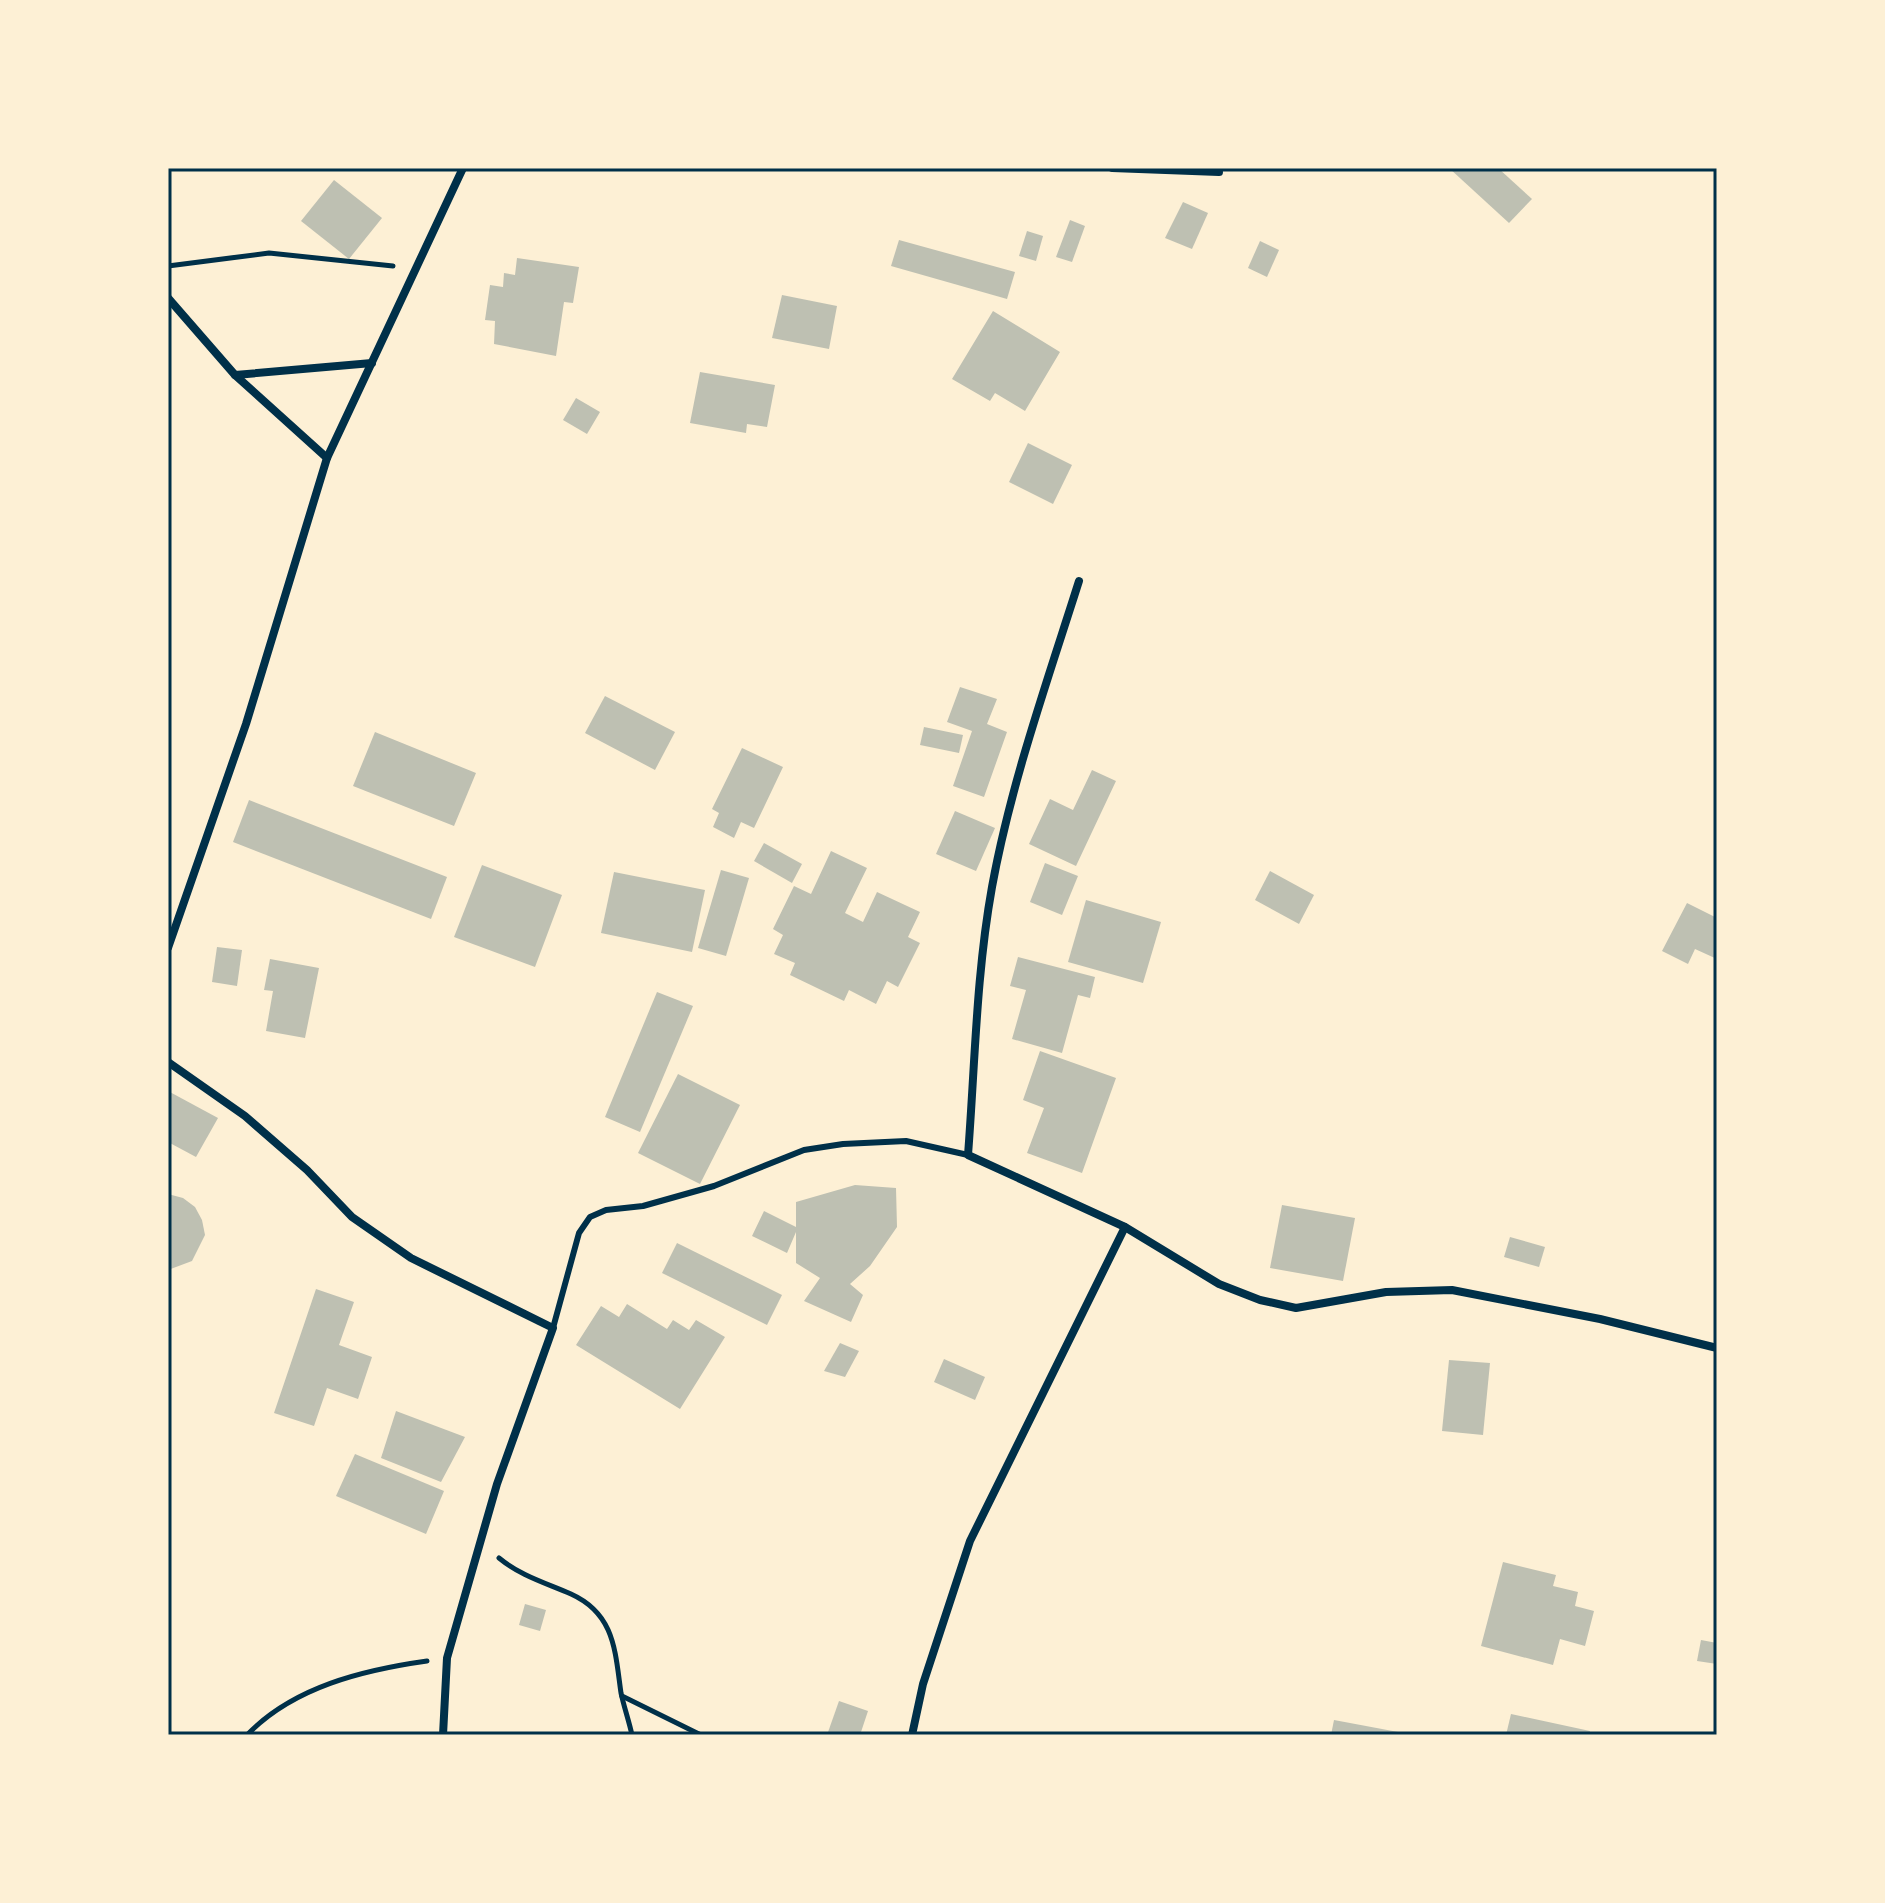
<svg xmlns="http://www.w3.org/2000/svg" width="1885" height="1903" font-family="Merriweather,serif">
  <rect width="100%" height="100%" fill="#fdf0d5"/>
  <g fill="#bec0b2">
    <polygon points="1449,168 1498,168 1532,199 1509,223"/>
    <polygon points="334,180 382,218 349,259 301,221"/>
    <polygon points="1183,202 1208,213 1192,249 1165,238"/>
    <polygon points="1070,220 1085,226 1072,262 1056,257"/>
    <polygon points="1027,231 1043,236 1036,261 1019,256"/>
    <polygon points="899,240 1015,272 1007,299 891,266"/>
    <polygon points="1260,241 1279,250 1267,277 1248,268"/>
    <polygon points="517,258 579,267 573,303 564,302 556,356 494,344 495,321 485,320 490,285 503,287 504,273 515,275"/>
    <polygon points="782,295 837,306 829,349 772,338"/>
    <polygon points="993,311 1060,352 1025,411 995,393 990,401 952,379"/>
    <polygon points="700,372 775,385 767,427 747,424 746,433 690,423"/>
    <polygon points="576,398 600,412 587,434 563,420"/>
    <polygon points="1028,443 1072,465 1053,504 1009,482"/>
    <polygon points="960,687 997,699 987,724 1007,732 984,797 953,786 972,731 947,722"/>
    <polygon points="605,696 675,732 655,770 585,733"/>
    <polygon points="924,727 963,735 959,753 920,745"/>
    <polygon points="375,732 476,773 454,826 353,786"/>
    <polygon points="742,748 783,767 754,828 741,822 734,838 713,827 719,813 712,809"/>
    <polygon points="1092,770 1116,781 1076,866 1029,844 1050,799 1073,810"/>
    <polygon points="249,800 447,877 431,919 233,842"/>
    <polygon points="955,811 995,828 976,871 936,854"/>
    <polygon points="764,843 802,864 792,883 754,861"/>
    <polygon points="831,851 867,868 845,913 863,922 877,892 920,912 908,937 920,943 898,987 887,981 876,1004 849,990 844,1001 790,975 795,963 774,954 783,935 773,929 794,886 811,894"/>
    <polygon points="1045,863 1078,876 1062,915 1030,902"/>
    <polygon points="482,865 562,895 535,967 454,937"/>
    <polygon points="721,870 749,878 726,956 698,948"/>
    <polygon points="1270,871 1314,895 1299,924 1255,900"/>
    <polygon points="614,872 705,890 692,952 601,933"/>
    <polygon points="1086,900 1161,922 1143,983 1068,962"/>
    <polygon points="1687,903 1717,918 1717,959 1695,949 1688,964 1662,951"/>
    <polygon points="217,947 242,950 237,986 212,982"/>
    <polygon points="1018,957 1095,977 1090,998 1078,995 1062,1053 1012,1039 1026,990 1010,986"/>
    <polygon points="270,959 319,968 305,1038 266,1031 273,991 264,990"/>
    <polygon points="657,992 693,1006 640,1132 605,1117"/>
    <polygon points="1040,1051 1116,1078 1082,1173 1027,1153 1044,1108 1023,1100"/>
    <polygon points="678,1074 740,1105 700,1184 638,1153"/>
    <polygon points="168,1091 218,1118 196,1157 168,1142"/>
    <polygon points="855,1185 896,1188 897,1227 870,1266 850,1284 863,1295 851,1322 804,1301 820,1278 796,1263 796,1232 787,1253 752,1236 764,1211 796,1227 796,1202"/>
    <polygon points="168,1194 183,1198 195,1207 202,1220 205,1235 192,1261 168,1270"/>
    <polygon points="1282,1205 1355,1218 1343,1281 1270,1268"/>
    <polygon points="1510,1237 1545,1247 1539,1267 1504,1257"/>
    <polygon points="677,1243 782,1295 767,1325 662,1273"/>
    <polygon points="316,1289 354,1302 339,1345 372,1357 358,1399 327,1388 314,1426 274,1413"/>
    <polygon points="627,1304 667,1329 673,1320 689,1330 696,1320 725,1337 680,1409 576,1345 601,1306 619,1317"/>
    <polygon points="840,1343 859,1351 845,1377 824,1371"/>
    <polygon points="944,1359 985,1377 975,1400 934,1382"/>
    <polygon points="1449,1360 1490,1363 1483,1435 1442,1431"/>
    <polygon points="396,1411 465,1437 441,1482 381,1458"/>
    <polygon points="355,1454 444,1491 426,1534 336,1496"/>
    <polygon points="1503,1562 1556,1575 1553,1586 1578,1592 1575,1606 1594,1611 1585,1646 1560,1639 1553,1665 1481,1646"/>
    <polygon points="525,1604 546,1610 540,1631 519,1625"/>
    <polygon points="1701,1640 1717,1643 1717,1664 1697,1661"/>
    <polygon points="839,1701 868,1711 860,1735 827,1735"/>
    <polygon points="1511,1714 1590,1731 1589,1735 1506,1735"/>
    <polygon points="1334,1720 1398,1732 1331,1735"/>
  </g>
  <g fill="none" stroke-linecap="round" stroke-linejoin="round">
    <g stroke="#003049" stroke-width="5">
      <polyline points="168,266 269,253 393,266"/>
      <path d="M499,1558C521,1576 546,1583 571,1594C615,1614 615,1651 621,1693C624,1707 629,1721 632,1735"/>
      <polyline points="622,1696 701,1735"/>
      <path d="M247,1735C293,1687 363,1670 427,1661"/>
    </g>
    <polyline stroke="#003049" stroke-width="6" points="553,1328 579,1233 590,1217 606,1210 643,1206 714,1186 804,1150 843,1144 906,1141 968,1155"/>
    <g stroke="#003049" stroke-width="8">
      <polyline points="1112,168 1219,172"/>
      <polyline points="168,298 235,375 327,458"/>
      <polyline points="235,375 372,363"/>
      <path d="M1079,581C1047,682 1011,783 992,887C976,976 975,1065 968,1155L1125,1227L1219,1284L1260,1300L1296,1308L1386,1292L1452,1290L1600,1319L1717,1348"/>
      <polyline points="168,948 246,724 327,458 463,168"/>
      <polyline points="168,1062 245,1116 307,1170 352,1217 411,1258 553,1328 497,1484 447,1658 443,1735"/>
      <polyline points="912,1735 923,1684 970,1541 1125,1227"/>
    </g>
  </g>
  <rect width="1885" height="1903" fill="none" stroke="#fdf0d5" stroke-width="340"/>
  <rect x="170" y="170" width="1545" height="1563" fill="none" stroke="#003049" stroke-width="3"/>
</svg>
